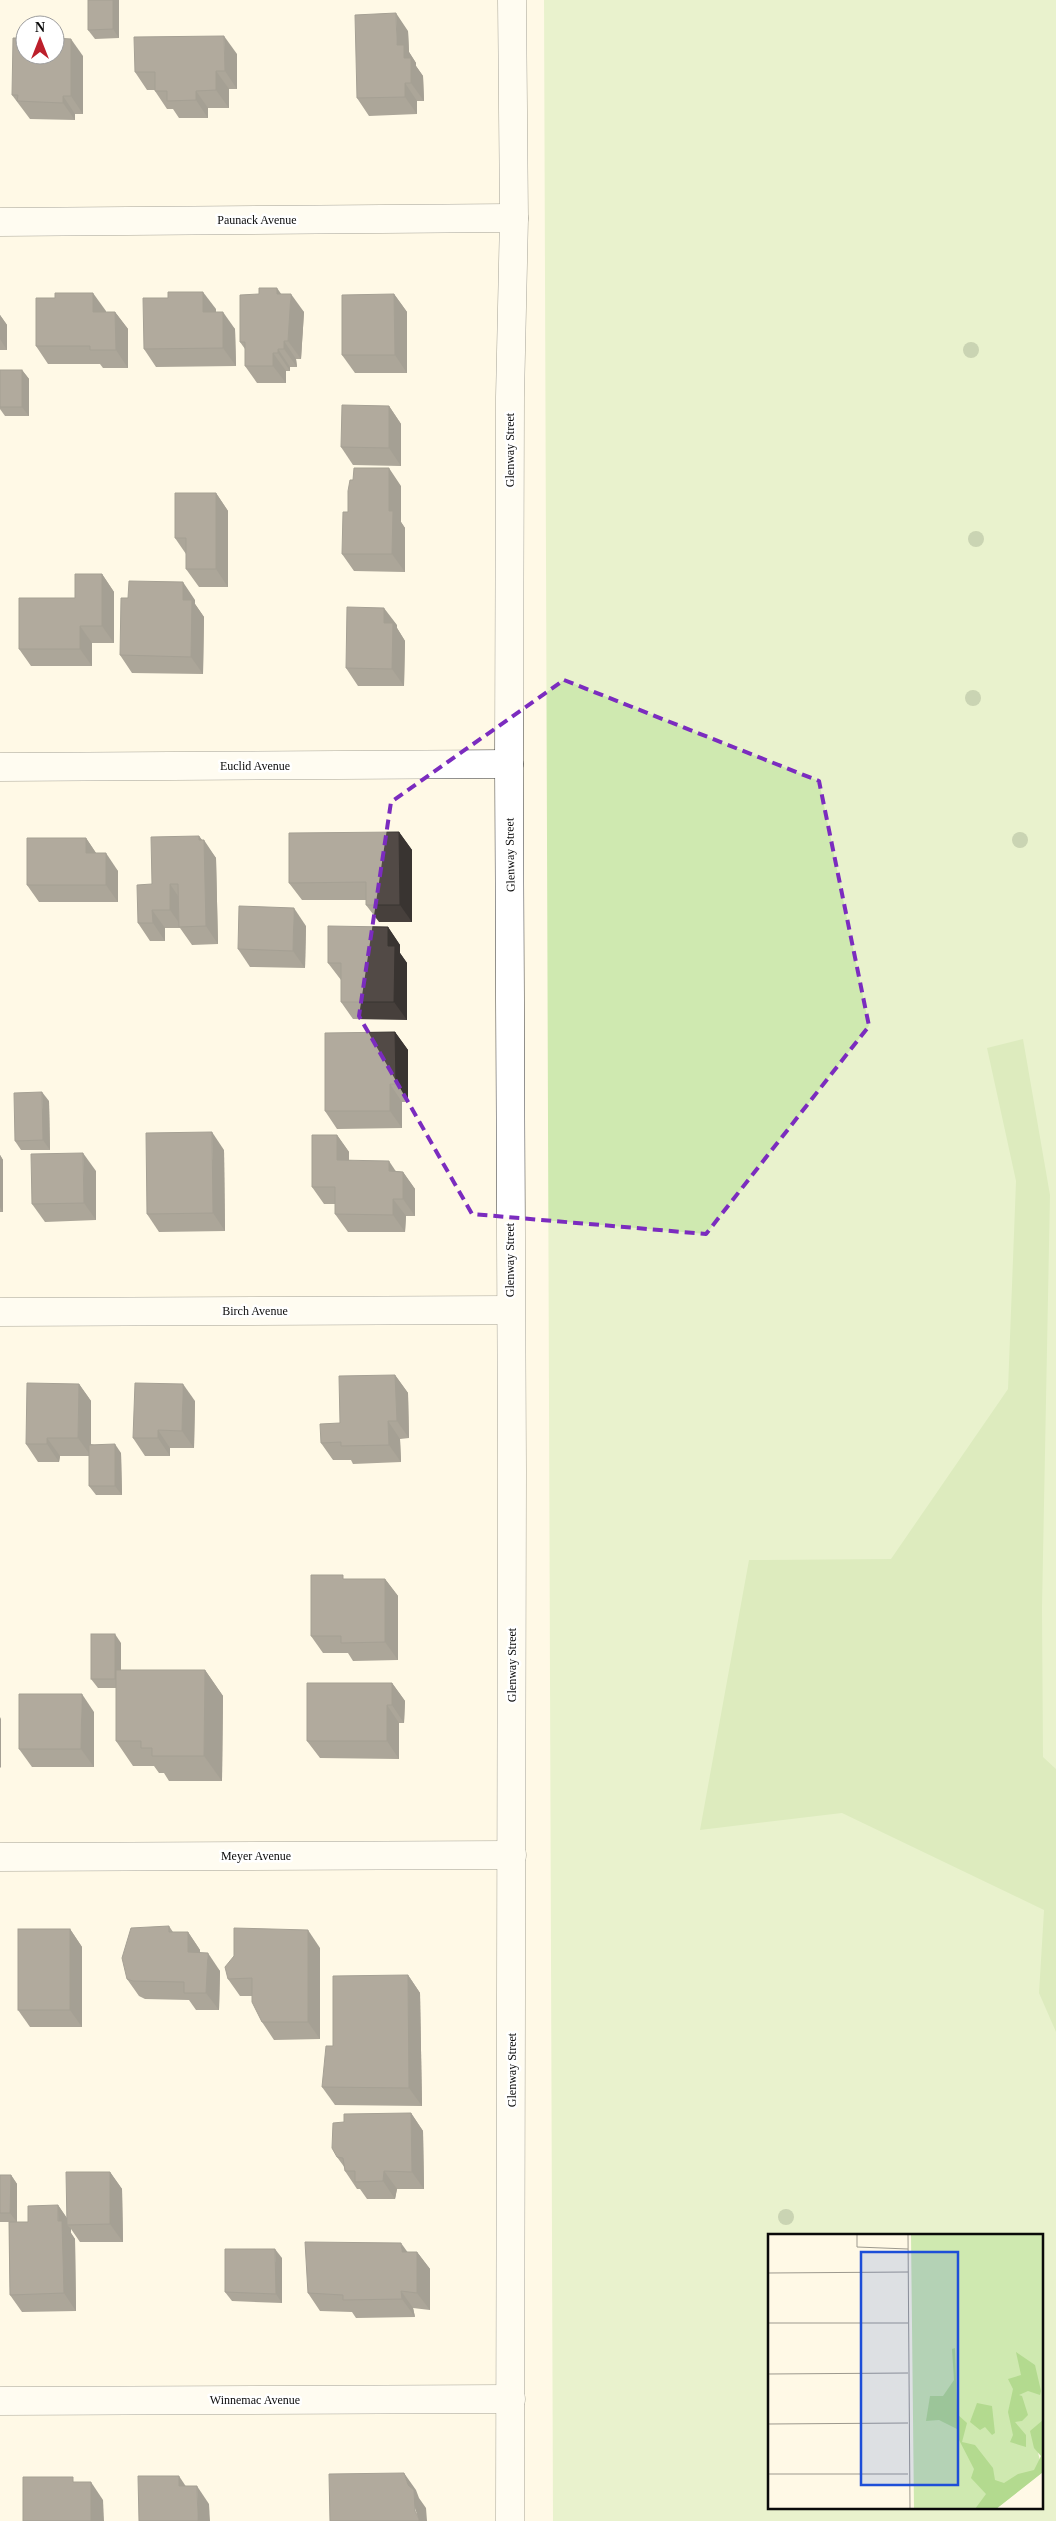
<svg xmlns="http://www.w3.org/2000/svg" width="1056" height="2521" font-family="Georgia,serif">
  <rect width="100%" height="100%" fill="#fff9e6"/>
  <path fill="#cfe9b0" fill-rule="evenodd" d="M544,0H1056V2521H553ZM770,2235H1042V2507H770Z"/>
  <polygon fill="#b3da8f" points="1023,1039 1050,1195 1042,1608 1043,1757 1056,1769 1056,2032 1039,1993 1044,1910 842,1813 700,1830 749,1560 891,1559 1008,1389 1016,1181 987,1048"/>
  <g fill="none" stroke-linecap="round" stroke-linejoin="round">
    <defs>
      <g id="minor">
        <polyline points="0,222 514,218"/>
        <polyline points="0,767 509,764"/>
        <polyline points="0,1312 510,1310"/>
        <polyline points="0,1857 512,1855"/>
        <polyline points="0,2401 511,2399"/>
        <polyline points="510,2521 512,1470 509,764 510,397 514,218 512,0"/>
      </g>
    </defs>
    <use href="#minor" stroke="#3d3d3d" stroke-width="29"/>
    <use href="#minor" stroke="#fff" stroke-width="28"/>
  </g>
  <g fill="#8aa675">
    <circle cx="971" cy="350" r="8"/>
    <circle cx="976" cy="539" r="8"/>
    <circle cx="973" cy="698" r="8"/>
    <circle cx="1020" cy="840" r="8"/>
    <circle cx="786" cy="2217" r="8"/>
  </g>
  <g fill="#47403c">
    <polygon points="119,0 119,38 95,39 88,30"/>
    <polygon points="408,31 409,52 416,63 416,66 423,76 424,101 417,101 417,114 369,116 357,98"/>
    <polygon points="237,54 237,89 229,89 229,108 208,108 208,118 179,118 173,109 167,109 155,91 155,90 147,90 135,72"/>
    <polygon points="83,56 83,114 75,114 75,120 30,119 12,95"/>
    <polygon points="281,294 304,312 301,359 296,359 297,367 290,367 290,371 286,371 286,383 257,383 245,366 245,349 240,342"/>
    <polygon points="394,294 407,312 407,373 355,373 342,355"/>
    <polygon points="216,309 216,312 235,329 236,366 156,367 144,349"/>
    <polygon points="106,311 106,312 115,312 128,329 128,368 103,368 100,364 48,364 36,346"/>
    <polygon points="0,315 7,325 7,350 0,350"/>
    <polygon points="0,370 22,370 29,379 29,416 5,416 0,409"/>
    <polygon points="389,406 401,424 401,466 353,465 341,447"/>
    <polygon points="401,486 401,522 405,528 405,572 354,571 342,554 348,512"/>
    <polygon points="216,493 228,511 228,587 199,587 186,569 186,554 175,538"/>
    <polygon points="102,574 114,592 114,643 92,643 92,666 31,666 19,649"/>
    <polygon points="195,600 195,604 204,617 203,674 132,673 120,655"/>
    <polygon points="397,625 397,628 405,641 404,686 358,686 346,668"/>
    <polygon points="399,832 412,850 412,922 379,922 366,905 366,900 302,900 289,883"/>
    <polygon points="199,836 216,858 218,944 192,945 180,928 165,928 165,941 150,941 138,923 152,884"/>
    <polygon points="86,838 96,853 118,871 118,902 39,902 27,885"/>
    <polygon points="306,926 305,968 250,967 238,949"/>
    <polygon points="388,927 400,945 400,953 407,963 407,1020 353,1019 341,1002 341,980 328,963"/>
    <polygon points="395,1032 408,1050 408,1102 402,1102 402,1128 337,1129 325,1111"/>
    <polygon points="49,1101 50,1150 21,1150 15,1141"/>
    <polygon points="337,1135 349,1152 349,1160 396,1171 403,1172 415,1189 415,1216 406,1216 405,1232 348,1232 335,1214 335,1204 324,1204 312,1187"/>
    <polygon points="224,1150 225,1231 159,1232 147,1214"/>
    <polygon points="0,1155 3,1160 3,1212 0,1212"/>
    <polygon points="96,1171 96,1220 45,1222 32,1204"/>
    <polygon points="395,1375 408,1393 409,1438 400,1439 401,1462 353,1464 351,1460 333,1460 321,1443 340,1423"/>
    <polygon points="79,1384 91,1401 91,1444 121,1453 122,1495 96,1495 89,1486 89,1456 60,1456 59,1462 38,1462 26,1444"/>
    <polygon points="195,1401 194,1448 170,1448 170,1456 145,1456 133,1438"/>
    <polygon points="346,1579 385,1579 398,1596 398,1660 353,1661 348,1653 323,1653 311,1636"/>
    <polygon points="121,1643 121,1670 205,1670 223,1696 222,1781 169,1781 164,1773 159,1773 154,1766 133,1766 116,1741 116,1688 98,1688 91,1679"/>
    <polygon points="392,1683 405,1701 404,1723 399,1723 399,1759 320,1758 307,1741"/>
    <polygon points="94,1712 94,1767 32,1767 19,1749"/>
    <polygon points="169,1926 173,1932 188,1932 200,1950 200,1952 220,1971 219,2010 196,2010 189,2000 145,1999 139,1996 127,1979"/>
    <polygon points="70,1929 82,1947 82,2027 30,2027 18,2010"/>
    <polygon points="320,1948 320,2039 274,2040 262,2022 252,1996 240,1996 228,1979"/>
    <polygon points="408,1975 420,1993 422,2106 335,2105 322,2087 333,2046"/>
    <polygon points="411,2113 423,2131 424,2189 397,2189 395,2199 367,2199 360,2189 357,2189 345,2171 345,2168 337,2157 344,2122"/>
    <polygon points="110,2172 122,2189 123,2242 80,2242 71,2229 71,2233 75,2239 76,2311 22,2312 10,2295 9,2222 0,2222 0,2175 11,2175 17,2184 17,2222 28,2222 58,2205 67,2218"/>
    <polygon points="407,2252 417,2252 430,2269 430,2310 413,2308 415,2317 356,2318 352,2312 320,2311 308,2293"/>
    <polygon points="282,2258 282,2303 232,2301 225,2292"/>
  </g>
  <g fill="#393431">
    <polygon points="113,0 119,0 119,38 113,29"/>
    <polygon points="396,13 408,31 409,52 416,63 416,66 423,76 424,101 411,83 404,58 397,45"/>
    <polygon points="224,36 237,54 237,89 225,71"/>
    <polygon points="71,39 83,56 83,114 71,96"/>
    <polygon points="216,71 229,89 229,108 216,90"/>
    <polygon points="405,83 417,101 417,114 405,97"/>
    <polygon points="196,91 208,108 208,118 196,100"/>
    <polygon points="63,96 75,114 75,120 63,103"/>
    <polygon points="277,288 289,305 277,294"/>
    <polygon points="203,292 216,309 216,330 203,312"/>
    <polygon points="93,293 106,311 106,329 93,312"/>
    <polygon points="291,294 304,312 301,359 288,341"/>
    <polygon points="394,294 407,312 407,373 395,355"/>
    <polygon points="115,312 128,329 128,368 116,350"/>
    <polygon points="223,312 235,329 236,366 223,348"/>
    <polygon points="0,315 7,325 7,350 0,339"/>
    <polygon points="284,341 296,359 297,367 284,349"/>
    <polygon points="278,349 290,367 290,371 278,353"/>
    <polygon points="273,353 286,371 286,383 273,366"/>
    <polygon points="22,370 29,379 29,416 22,407"/>
    <polygon points="389,406 401,424 401,466 389,448"/>
    <polygon points="389,468 401,486 401,522 405,528 405,572 392,554 389,511"/>
    <polygon points="216,493 228,511 228,587 216,569"/>
    <polygon points="102,574 114,592 114,643 102,626"/>
    <polygon points="183,582 195,600 195,604 204,617 203,674 191,657 183,600"/>
    <polygon points="384,608 397,625 397,628 405,641 404,686 392,669 384,623"/>
    <polygon points="80,626 92,643 92,666 80,649"/>
    <polygon points="399,832 412,850 412,922 400,905"/>
    <polygon points="199,836 204,843 204,840 216,858 218,944 206,926"/>
    <polygon points="86,838 98,856 86,853"/>
    <polygon points="106,853 118,871 118,902 106,885"/>
    <polygon points="170,884 182,902 182,927 170,910"/>
    <polygon points="294,908 306,926 305,968 293,951"/>
    <polygon points="152,910 165,928 165,941 153,923"/>
    <polygon points="388,927 400,945 400,953 407,963 407,1020 394,1002 388,946"/>
    <polygon points="395,1032 408,1050 408,1102 396,1084"/>
    <polygon points="390,1084 402,1102 402,1128 390,1111"/>
    <polygon points="42,1092 49,1101 50,1150 43,1140"/>
    <polygon points="212,1132 224,1150 225,1231 213,1213"/>
    <polygon points="337,1135 349,1152 349,1178 337,1160"/>
    <polygon points="83,1153 96,1171 96,1220 84,1203"/>
    <polygon points="0,1155 3,1160 3,1212 0,1207"/>
    <polygon points="389,1161 401,1179 389,1171"/>
    <polygon points="403,1172 415,1189 415,1216 403,1199"/>
    <polygon points="393,1199 406,1216 405,1232 393,1215"/>
    <polygon points="395,1375 408,1393 409,1438 397,1421"/>
    <polygon points="79,1384 91,1401 91,1456 78,1438"/>
    <polygon points="183,1384 195,1401 194,1448 182,1431"/>
    <polygon points="388,1421 400,1439 401,1462 389,1445"/>
    <polygon points="158,1430 170,1448 170,1456 158,1438"/>
    <polygon points="47,1438 60,1456 59,1462 47,1444"/>
    <polygon points="115,1444 121,1453 122,1495 115,1486"/>
    <polygon points="385,1579 398,1596 398,1660 385,1642"/>
    <polygon points="115,1634 121,1643 121,1688 115,1679"/>
    <polygon points="205,1670 223,1696 222,1781 204,1756"/>
    <polygon points="392,1683 405,1701 404,1723 392,1705"/>
    <polygon points="82,1694 94,1712 94,1767 81,1749"/>
    <polygon points="387,1705 399,1723 399,1759 387,1741"/>
    <polygon points="0,1717 1,1719 1,1768 0,1767"/>
    <polygon points="70,1929 82,1947 82,2027 70,2010"/>
    <polygon points="308,1930 320,1948 320,2039 308,2022"/>
    <polygon points="188,1932 200,1950 200,1969 188,1952"/>
    <polygon points="208,1953 220,1971 219,2010 206,1993"/>
    <polygon points="408,1975 420,1993 422,2106 409,2088"/>
    <polygon points="411,2113 423,2131 424,2189 412,2172"/>
    <polygon points="384,2171 397,2189 395,2199 383,2181"/>
    <polygon points="110,2172 122,2189 123,2242 110,2224"/>
    <polygon points="11,2175 17,2184 17,2222 10,2213"/>
    <polygon points="58,2205 70,2223 67,2225 71,2229 71,2233 75,2239 76,2311 64,2293"/>
    <polygon points="401,2243 414,2261 402,2252"/>
    <polygon points="275,2249 282,2258 282,2303 276,2294"/>
    <polygon points="417,2252 430,2269 430,2310 417,2293"/>
    <polygon points="401,2291 413,2308 415,2317 402,2299"/>
    <polygon points="404,2473 416,2490 419,2498 426,2508 427,2521 419,2521"/>
    <polygon points="179,2476 191,2494 179,2486"/>
    <polygon points="91,2482 103,2500 104,2521 91,2521"/>
    <polygon points="197,2486 209,2504 210,2521 198,2521"/>
  </g>
  <g fill="#524a46" stroke="#393431">
    <polygon points="88,0 113,0 113,29 88,30"/>
    <polygon points="396,13 397,45 404,45 404,58 411,58 411,83 405,83 405,97 357,98 355,15"/>
    <polygon points="224,36 225,71 216,71 216,90 196,91 196,100 167,101 167,91 155,91 155,72 135,72 134,37"/>
    <polygon points="13,38 25,38 25,55 55,55 55,38 71,39 71,96 63,96 63,103 17,101 18,95 12,95"/>
    <polygon points="259,288 277,288 277,294 291,294 288,341 284,341 284,349 278,349 278,353 273,353 273,366 245,366 245,342 240,342 240,295 259,294"/>
    <polygon points="168,292 203,292 203,312 223,312 223,348 144,349 143,298 168,298"/>
    <polygon points="55,293 93,293 93,312 115,312 116,350 90,350 90,346 36,346 36,298 55,298"/>
    <polygon points="394,294 395,355 342,355 342,295"/>
    <rect x="0" y="370" width="22" height="37"/>
    <polygon points="342,405 389,406 389,448 341,447"/>
    <polygon points="354,468 389,468 389,511 393,511 392,554 342,554 343,512 348,512 348,491 350,480 353,480"/>
    <polygon points="175,493 216,493 216,569 186,569 186,538 175,538"/>
    <polygon points="75,574 102,574 102,626 80,626 80,649 19,649 19,598 75,598"/>
    <polygon points="129,581 183,582 183,600 192,600 191,657 120,655 121,598 128,598"/>
    <polygon points="347,607 384,608 384,623 393,623 392,669 346,668"/>
    <polygon points="399,832 400,905 366,905 366,882 289,883 289,833"/>
    <polygon points="199,836 199,840 204,840 206,926 179,927 178,884 170,884 170,910 152,910 153,923 138,923 137,885 152,884 151,837"/>
    <polygon points="27,838 86,838 86,853 106,853 106,885 27,885"/>
    <polygon points="239,906 294,908 293,951 238,949"/>
    <polygon points="328,926 388,927 388,946 395,946 394,1002 341,1002 341,963 328,963"/>
    <polygon points="395,1032 396,1084 390,1084 390,1111 325,1111 325,1033"/>
    <polygon points="42,1092 43,1140 15,1141 14,1093"/>
    <polygon points="212,1132 213,1213 147,1214 146,1133"/>
    <polygon points="312,1135 337,1135 337,1160 389,1161 389,1171 403,1172 403,1199 393,1199 393,1215 335,1214 335,1187 312,1187"/>
    <polygon points="83,1153 84,1203 32,1204 31,1154"/>
    <polygon points="395,1375 397,1421 388,1421 389,1445 341,1446 341,1442 321,1443 320,1424 340,1423 339,1376"/>
    <polygon points="27,1383 79,1384 78,1438 47,1438 47,1444 26,1444"/>
    <polygon points="135,1383 183,1384 182,1431 158,1430 158,1438 133,1438"/>
    <polygon points="115,1444 115,1486 89,1486 89,1445"/>
    <polygon points="311,1575 343,1575 343,1579 385,1579 385,1642 341,1643 341,1636 311,1636"/>
    <rect x="91" y="1634" width="24" height="45"/>
    <polygon points="116,1670 205,1670 204,1756 152,1756 152,1748 141,1748 141,1741 116,1741"/>
    <polygon points="307,1683 392,1683 392,1705 387,1705 387,1741 307,1741"/>
    <polygon points="19,1694 82,1694 81,1749 19,1749"/>
    <polygon points="169,1926 169,1932 188,1932 188,1952 208,1953 206,1993 184,1993 184,1982 133,1981 127,1979 122,1958 131,1928"/>
    <polygon points="234,1928 308,1930 308,2022 262,2022 252,2002 252,1978 228,1979 225,1967 234,1956"/>
    <rect x="18" y="1929" width="52" height="81"/>
    <polygon points="408,1975 409,2088 322,2087 326,2046 333,2046 333,1976"/>
    <polygon points="411,2113 412,2172 384,2171 383,2181 355,2182 355,2171 345,2171 343,2158 337,2157 332,2148 333,2123 344,2122 344,2114"/>
    <polygon points="66,2172 110,2172 110,2224 67,2225"/>
    <polygon points="0,2175 11,2175 10,2213 0,2213"/>
    <polygon points="58,2205 58,2221 62,2221 64,2293 10,2295 9,2222 28,2222 28,2206"/>
    <polygon points="305,2242 401,2243 402,2252 417,2252 417,2293 401,2291 402,2299 343,2300 343,2295 308,2293"/>
    <polygon points="225,2249 275,2249 276,2294 225,2292"/>
    <polygon points="404,2473 408,2485 414,2490 415,2511 419,2519 419,2521 330,2521 329,2474"/>
    <polygon points="138,2476 179,2476 179,2486 197,2486 198,2521 139,2521"/>
    <polygon points="23,2477 73,2477 73,2482 91,2482 91,2521 23,2521"/>
  </g>
  <path d="M0 0H1056V2521H0ZM564,680L819,781L869,1026L706,1234L472,1214L359,1016L391,802Z" fill="#fff9e6" fill-opacity=".55" fill-rule="evenodd"/>
  <path fill="none" stroke="#7b2cbf" stroke-width="4" stroke-dasharray="10 6" stroke-linejoin="round" d="M564,680L819,781L869,1026L706,1234L472,1214L359,1016L391,802Z"/>
  <g text-anchor="middle" stroke-width="5" stroke-linejoin="round" paint-order="stroke">
    <g font-size="12" fill="#0a0a0a" stroke="#fff">
      <text x="257" y="224">Paunack Avenue</text>
      <text transform="translate(510 450) rotate(-90)" y="4">Glenway Street</text>
      <text x="255" y="770">Euclid Avenue</text>
      <text transform="translate(510 855) rotate(-91)" y="4">Glenway Street</text>
      <text transform="translate(510 1260) rotate(-90)" y="4">Glenway Street</text>
      <text x="255" y="1315">Birch Avenue</text>
      <text transform="translate(512 1665) rotate(-90)" y="4">Glenway Street</text>
      <text x="256" y="1860">Meyer Avenue</text>
      <text transform="translate(512 2070) rotate(-90)" y="4">Glenway Street</text>
      <text x="255" y="2404">Winnemac Avenue</text>
    </g>
  </g>
  <g transform="translate(768 2234)">
    <rect width="275" height="275" fill="#fff9e6"/>
    <path d="M143,0H275V189L265,199L275,238L228,275H146Z" fill="#cfe9b0"/>
    <path d="M187,114L189,180L199,189L194,208L207,211L225,234L227,246L236,249L250,240L266,236L273,222L266,214L262,197L275,186V238L228,275H207L218,260L203,244L206,235L189,202V195L171,186L158,187L162,162H175L186,146L184,115ZM248,118L267,131L273,157L272,161L260,157L251,161L254,162L260,181L254,187L247,188L258,201V213L242,208L245,201L240,178L245,155L240,145L253,141ZM209,169L224,172L227,199L224,201L217,193L212,196L202,188Z" fill="#b3da8f"/>
    <path fill="none" stroke="#9d998e" stroke-width="1" d="M89,0V13L140,15M140,0L142,275M0,39L140,38M0,89H140M0,140L140,139M0,190L140,189M0,240H140"/>
    <path fill="#1d4ed8" fill-opacity="0.15" stroke="#1d4ed8" stroke-width="2.5" d="M93,18H190V251H93Z"/>
    <rect width="275" height="275" fill="none" stroke="#0a0a0a" stroke-width="2.5"/>
  </g>
  <g transform="translate(40 40)"><circle r="24" fill="#ffffff" stroke="#9d9d9d"/>
  <path d="M0-4L9 19L0 12L-9 19Z" fill="#bc1f2b"/>
  <text y="-8" font-size="14" font-weight="bold" text-anchor="middle" fill="#0a0a0a">N</text>
  </g>
</svg>
